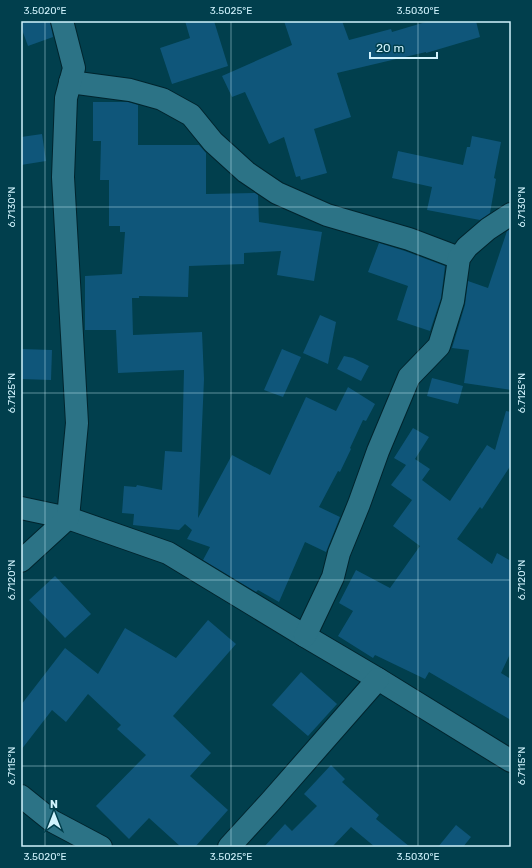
<svg xmlns="http://www.w3.org/2000/svg" width="532" height="868" font-family="Rubik,sans-serif">
  <rect width="100%" height="100%" fill="#013f4d"/>
  <g fill="#0f567a">
    <polygon points="21,21 50,21 53,37 28,46 21,27"/>
    <polygon points="185,21 214,21 228,66 172,84 160,48 190,38"/>
    <polygon points="284,21 342,21 349,40 391,29 392,32 429,21 476,21 480,37 426,53 426,52 337,73 351,117 314,129 327,173 301,180 300,176 296,177 284,137 269,144 245,92 232,97 222,76 292,45"/>
    <polygon points="93,102 128,102 138,105 138,145 199,145 206,153 206,194 255,193 258,195 259,222 322,232 314,281 277,275 281,251 244,253 244,264 189,266 188,297 139,296 139,298 132,298 133,335 202,332 204,379 198,518 232,455 270,475 306,397 336,411 348,387 375,404 366,421 363,420 350,448 351,449 340,472 338,471 319,507 340,517 326,552 305,542 279,602 258,590 256,592 203,560 210,547 187,539 192,530 185,524 179,530 133,525 134,514 122,513 124,486 136,487 137,485 162,490 165,451 182,452 184,370 118,373 116,330 85,330 85,276 122,274 125,232 120,232 120,226 109,226 109,180 100,180 101,141 93,141"/>
    <polygon points="42,134 46,161 21,165 21,137"/>
    <polygon points="472,136 501,142 494,178 496,179 490,213 480,220 427,210 432,187 392,178 398,151 463,165 467,147 470,147"/>
    <polygon points="510,229 511,230 511,390 464,383 469,350 452,348 465,305 468,281 488,288 507,231"/>
    <polygon points="379,243 405,251 445,266 441,298 430,331 397,320 408,286 368,272"/>
    <polygon points="320,315 336,322 328,364 303,353"/>
    <polygon points="21,349 52,350 51,380 21,379"/>
    <polygon points="282,349 301,357 283,397 264,390"/>
    <polygon points="344,356 353,358 369,366 361,381 337,369"/>
    <polygon points="432,378 463,386 458,404 427,396"/>
    <polygon points="506,411 511,412 511,465 482,509 480,507 457,539 492,564 497,553 511,561 511,652 501,673 511,679 511,720 429,672 425,679 375,655 373,658 338,636 353,611 339,603 356,570 390,588 420,546 393,526 412,500 391,485 406,465 394,458 413,428 429,437 415,459 430,469 422,480 450,501 487,445 495,450"/>
    <polygon points="55,576 91,614 65,638 29,600"/>
    <polygon points="208,620 236,644 173,716 211,753 190,776 228,810 195,847 181,847 149,818 129,839 96,806 146,755 117,729 121,725 88,694 66,722 52,710 21,750 21,705 65,648 98,674 125,628 176,658"/>
    <polygon points="301,672 337,704 308,736 272,705"/>
    <polygon points="331,765 345,779 342,782 379,815 376,819 410,847 375,847 351,827 332,847 264,847 285,824 292,831 317,806 304,794"/>
    <polygon points="456,825 471,837 463,847 438,847"/>
  </g>
  <g fill="none" stroke-linecap="round" stroke-linejoin="round">
    <defs>
      <g id="street">
        <polyline points="70,82 130,90 162,99 191,115 213,142 246,172 277,193 327,215 409,239 459,258"/>
        <polyline points="21,508 68,518 168,553 305,636 378,679 511,761"/>
        <polyline points="21,561 68,518 77,423 63,177 66,98 74,68 62,21"/>
        <polyline points="305,636 333,577 339,553 359,504 378,451 409,377 439,346 453,301 459,258 467,247 488,229 511,214"/>
        <polyline points="21,796 52,821 101,847"/>
        <polyline points="229,847 271,801 378,679"/>
      </g>
    </defs>
    <use href="#street" stroke="#00242d" stroke-width="24"/>
    <use href="#street" stroke="#2c7386" stroke-width="22"/>
  </g>
  <path fill="none" stroke="#d1f3fd" stroke-width="1" stroke-opacity="0.45" d="M45,21V847M231,21V847M418,21V847M21,207H511M21,393H511M21,580H511M21,766H511"/>
  <rect width="532" height="868" fill="none" stroke="#013f4d" stroke-width="44"/>
  <g transform="translate(54 814)" stroke="#013f4d" stroke-width="3" paint-order="stroke">
  <path d="M0-3L7 15L0 10L-7 15Z" fill="#d1f3fd"/>
  <text y="-6" font-size="11" font-weight="bold" text-anchor="middle" fill="#d1f3fd">N</text>
  </g>
  <path d="M370 52v6h67v-6" fill="none" stroke="#d1f3fd" stroke-width="2"/>
  <text x="376" y="52" font-size="12" fill="#d1f3fd" stroke="#013f4d" stroke-width="3" paint-order="stroke">20 m</text>
  <rect x="22" y="22" width="488" height="824" fill="none" stroke="#d1f3fd" stroke-width="1.5"/>
  <g font-size="10" text-anchor="middle" fill="#d1f3fd">
    <text x="45" y="14">3.5020°E</text>
    <text x="231" y="14">3.5025°E</text>
    <text x="418" y="14">3.5030°E</text>
    <text transform="translate(11 207) rotate(-90)" y="4">6.7130°N</text>
    <text transform="translate(521 207) rotate(-90)" y="4">6.7130°N</text>
    <text transform="translate(11 393) rotate(-90)" y="4">6.7125°N</text>
    <text transform="translate(521 393) rotate(-90)" y="4">6.7125°N</text>
    <text transform="translate(11 580) rotate(-90)" y="4">6.7120°N</text>
    <text transform="translate(521 580) rotate(-90)" y="4">6.7120°N</text>
    <text transform="translate(11 766) rotate(-90)" y="4">6.7115°N</text>
    <text transform="translate(521 766) rotate(-90)" y="4">6.7115°N</text>
    <text x="45" y="860">3.5020°E</text>
    <text x="231" y="860">3.5025°E</text>
    <text x="418" y="860">3.5030°E</text>
  </g>
</svg>
